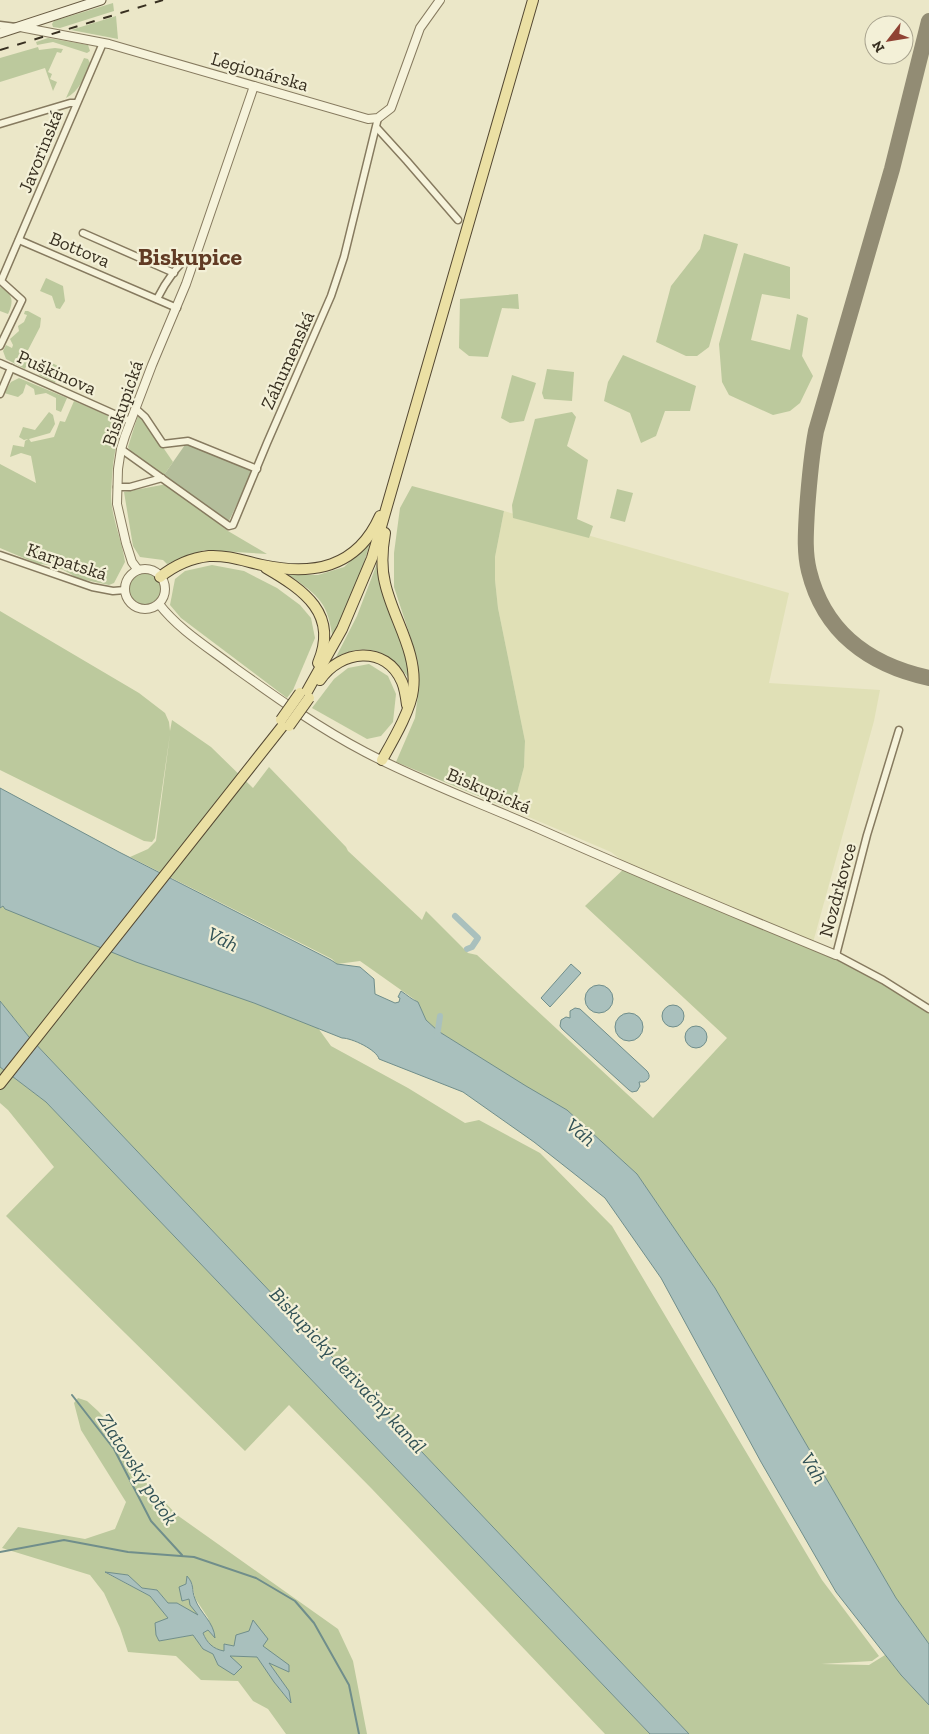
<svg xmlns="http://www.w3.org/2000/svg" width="929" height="1734" font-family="'Zilla Slab',serif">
  <rect width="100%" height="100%" fill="#ebe7c8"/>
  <polygon fill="#e0e0b6" points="504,511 789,593 769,683 880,690 874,721 814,939 813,948 628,865 611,852 510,809 517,793 524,767 525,741 498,608 495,580 495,557"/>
  <g fill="#bcc99d" fill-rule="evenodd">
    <polygon points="113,3 114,11 60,28 53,27 52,24 54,21"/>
    <polygon points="116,16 118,39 71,30"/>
    <polygon points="48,38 88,45 90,51 87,53 53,42 37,45 36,42"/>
    <polygon points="38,47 39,50 55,48 63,49 61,53 57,52 48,72 52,74 50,79 57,82 53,91 45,68 0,82 0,58"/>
    <path d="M84,58L88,59L90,63C84,77 80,91 66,98Z"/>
    <polygon points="704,234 738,244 709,347 697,356 686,356 656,342 671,286 700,249"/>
    <polygon points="744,253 790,267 790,299 762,294 751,340 790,350 797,314 808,318 802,356 813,376 800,403 790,411 773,415 729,395 722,382 719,344"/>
    <polygon points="46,278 63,286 65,301 60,309 56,308 52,296 40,291"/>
    <path d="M0,287C13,294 14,301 8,314L0,311Z"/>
    <polygon points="518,294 519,309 502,308 488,357 469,356 459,348 460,299"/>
    <polygon points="25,311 28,311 41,318 40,327 27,352 31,355 25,369 6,359 3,351 6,345 12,348 13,345 10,339 19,331 18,326 24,322 27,315 24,314"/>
    <polygon points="623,355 696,386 690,411 665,411 656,436 641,443 630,413 604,401 608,382"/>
    <polygon points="46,360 62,368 55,383 39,375"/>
    <polygon points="547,369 574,372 572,401 544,399 542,393"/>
    <polygon points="512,375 536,383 524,421 510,423 501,418"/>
    <polygon points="19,378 67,398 61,412 56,410 56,398 46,393 35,395 34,389 26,384 23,393 18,397 4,393 11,382"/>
    <path d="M74,401C82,405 119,418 121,426C123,436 117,442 115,452C112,466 112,480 111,494C111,518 122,539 125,562L114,583L109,585L76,578C67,570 50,564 38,564L0,548V464L36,483L31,456L21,453L10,457L13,445L24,447L25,441L28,439L24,440L19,437L23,427L35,430L49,412L53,415L55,424L50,433L29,439L31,442L54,437L60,421L65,422Z"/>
    <polygon points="139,412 173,462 164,475 131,452 128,447"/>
    <polygon points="572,412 576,417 567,446 588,460 577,519 593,526 589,538 513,518 512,505 535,419"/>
    <polygon points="167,484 228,531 267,554 204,550 167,564 163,560 140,557 133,546 124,492"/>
    <polygon points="412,486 504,511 495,557 495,580 498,608 525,741 524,767 517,793 510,809 396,762 415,718 419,686 411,639 394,587 394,553 400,508"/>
    <polygon points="617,489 633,493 625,522 610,518"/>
    <path d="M370,543L358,582L333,641C328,602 320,597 289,575H318L344,567Z"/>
    <path d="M378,561L407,656L410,680C390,651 369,641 336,657L357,616Z"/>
    <polygon points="212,565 244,571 277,588 300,605 311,618 315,638 293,690 287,698 181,618 170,605 175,579 185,571"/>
    <circle cx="145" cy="589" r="16"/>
    <polygon points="0,611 139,693 165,713 169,722 170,731 172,720 211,747 253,788 269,767 346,847 348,851 422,920 426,911 468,953 477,955 653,1118 727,1038 585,906 628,865 836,955 929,1009 929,1644 896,1598 715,1288 637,1174 567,1110 525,1086 438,1031 426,1020 418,1002 360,961 337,964 332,959 130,857 148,849 156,841 170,734 155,838 152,842 144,841 0,770"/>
    <polygon points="369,664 388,676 396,694 393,722 381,736 367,739 312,708 334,679 348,668"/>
    <polygon points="3,905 318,1028 331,1046 408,1088 465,1123 479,1120 540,1153 612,1226 822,1580 879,1656 872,1661 821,1664 869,1665 885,1655 901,1675 929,1705 929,1734 689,1734 29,1037 0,1001 0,908"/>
    <polygon points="0,1067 46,1102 650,1734 605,1734 372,1489 289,1405 245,1451 6,1216 54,1167 8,1110 0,1103"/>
    <path d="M78,1398L87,1401L98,1411L117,1432L133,1469L177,1515L338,1629L353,1661L367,1734H286L268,1709L253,1701L238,1681L201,1680L176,1656L128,1652L120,1628L104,1593L90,1575L2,1548L18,1527L85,1539L115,1529L126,1502L81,1430L74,1403ZM106,1573L128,1575L142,1588L157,1590L168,1603H177L199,1616L189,1599L183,1601L187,1577L192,1583L195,1598L208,1618L214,1637L208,1630L203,1632C207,1643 213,1649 224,1651V1644L234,1646L249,1631L253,1621L268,1662L289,1691L290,1702L274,1682L257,1657L229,1655L218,1665L213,1654L203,1649L193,1635L159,1641L169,1619L150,1596Z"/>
  </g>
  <polygon fill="#b4be9b" points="187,442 253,470 229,521 164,475"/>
  <g fill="#a9c0bd" stroke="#708e8b">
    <path d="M0,788L119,852L331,960L337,964L360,967L374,979L375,994L395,1003L399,1002L400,998L398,997L401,991C407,995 411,999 418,1002L426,1020L438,1031L526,1086L567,1110L637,1174L715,1288L896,1598L929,1644V1705L901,1675L836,1592L761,1462L661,1278L605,1198L534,1142L463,1092L379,1059C377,1050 352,1038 342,1038L254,1003L136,962L5,909L3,906L0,908Z"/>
    <polygon points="571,964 581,973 550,1007 541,998"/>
    <circle cx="599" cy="999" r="14"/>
    <polygon points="0,1001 29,1037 689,1734 650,1734 46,1102 0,1067"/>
    <circle cx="673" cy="1016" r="11"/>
    <path d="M575,1008L580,1009L647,1071C651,1076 649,1080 644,1082H639L640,1086L637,1091L632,1092L629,1090L562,1029L560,1026L561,1020L566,1017L570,1018V1011Z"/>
    <circle cx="629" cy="1027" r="14"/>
    <circle cx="696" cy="1037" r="11"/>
    <path d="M105,1572L128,1575L142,1588L157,1590L168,1603H177L198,1615L190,1605L189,1599L182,1601L179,1587L186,1584L187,1576C195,1585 191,1589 195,1599C200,1613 214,1622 215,1638L208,1630L203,1633C207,1643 213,1649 224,1651V1644L234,1646L236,1635L249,1631L253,1620L268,1639L263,1646L289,1665V1672L269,1663L289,1691L291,1703L274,1682L257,1657L230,1656L242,1667L234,1675L218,1665L213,1654L203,1649L193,1635L159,1641L156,1635L155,1623L168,1618L150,1596Z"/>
  </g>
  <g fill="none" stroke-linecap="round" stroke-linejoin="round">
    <g stroke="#708e8b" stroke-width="2">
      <polyline points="72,1395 114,1449 151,1521 182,1555"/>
      <polyline points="0,1552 64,1540 128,1552 194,1557 256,1578 295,1601 314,1623 349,1685 359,1734"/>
    </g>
    <g stroke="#a9c0bd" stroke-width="6">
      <polyline points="455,916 478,938 472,947 467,949"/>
      <polyline points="437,1037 440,1016"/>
    </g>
    <path stroke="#928c74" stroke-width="16" d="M929,21L892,169L816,431C811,457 809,483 807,510C806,530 804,551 809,571C824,632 869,665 929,678"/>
    <defs>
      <g id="minor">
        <polyline points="0,25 16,27"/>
        <polyline points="0,124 70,103 76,103"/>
        <polyline points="377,128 407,161 458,220"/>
        <polyline points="83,233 174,273"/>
        <polyline points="19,240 177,308"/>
        <path d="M157,299C163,287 181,256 195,256"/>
        <polyline points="0,346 22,300 1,281 103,43"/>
        <polyline points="0,363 130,421"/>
        <polyline points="0,394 11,368"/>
        <polyline points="135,408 145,417 163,444 188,441 257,469"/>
        <polyline points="121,449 229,526 233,525 267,443 331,296 344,257 378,118"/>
        <polyline points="117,487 130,487 162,478"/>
        <polyline points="0,555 92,587 113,591 125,590"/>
        <polyline points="899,730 867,835 836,955 883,980 929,1009"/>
      </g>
      <g id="tertiary">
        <polyline points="20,27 109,44 368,119 378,118 391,108 420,28 440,0"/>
        <circle cx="145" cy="589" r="20"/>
        <polyline points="138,570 132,562 126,543 117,504 118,469 121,449 125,436 152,365 186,284 254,86"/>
        <path d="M159,604C179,630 209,648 235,668C277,698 319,728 365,752C420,781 480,803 537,828C636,872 736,914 836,955"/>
      </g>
      <polyline id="secondary" points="0,33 101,0"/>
      <g id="primary">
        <path d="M266,568C304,590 339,614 318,663"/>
        <path d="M160,577C175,565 190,558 209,556C228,555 244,561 262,565C313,576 357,568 380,516"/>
        <path d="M320,680C340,650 386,644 402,682C405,689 406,697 407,705"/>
        <polyline points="305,695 342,629 372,558 533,0"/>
        <path d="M382,760C392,742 411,710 413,690C418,652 393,619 385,583C381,567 382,550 385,533"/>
        <polyline points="0,1084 285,723"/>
      </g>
    </defs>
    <use href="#minor" stroke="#867a5f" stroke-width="9"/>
    <use href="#tertiary" stroke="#867a5f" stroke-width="10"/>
    <use href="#secondary" stroke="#685b42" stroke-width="11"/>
    <use href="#primary" stroke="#544832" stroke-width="12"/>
    <use href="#minor" stroke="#f6f3db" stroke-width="6"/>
    <use href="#tertiary" stroke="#f6f3db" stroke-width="8"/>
    <use href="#secondary" stroke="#f6f3db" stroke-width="9"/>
    <use href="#primary" stroke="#ebe0a4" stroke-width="10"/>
    <polyline stroke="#383021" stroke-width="2" stroke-dasharray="9 9" stroke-linecap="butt" points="0,50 163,0"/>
    <defs>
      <g id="primary-bridge">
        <polyline points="281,720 300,693"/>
        <polyline points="289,726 309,698"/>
      </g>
    </defs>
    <use href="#primary-bridge" stroke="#544832" stroke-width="12" stroke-linecap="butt"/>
    <use href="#primary-bridge" stroke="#ebe0a4" stroke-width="10"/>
  </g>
  <g text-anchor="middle" stroke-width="4.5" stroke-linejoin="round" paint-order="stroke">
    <g font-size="19" fill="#383021" stroke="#f3f0d7">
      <text transform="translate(260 71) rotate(16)" y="7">Legionárska</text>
      <text transform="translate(40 151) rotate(-68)" y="7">Javorinská</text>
      <text transform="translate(80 249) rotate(23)" y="7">Bottova</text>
      <text transform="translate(287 360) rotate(-66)" y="7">Záhumenská</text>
      <text transform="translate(57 372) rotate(24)" y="7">Puškinova</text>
      <text transform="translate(122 403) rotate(-71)" y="7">Biskupická</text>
      <text transform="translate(67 561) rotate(18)" y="7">Karpatská</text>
      <text transform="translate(489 790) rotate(23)" y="7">Biskupická</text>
      <text transform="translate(837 890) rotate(-75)" y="7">Nozdrkovce</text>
    </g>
    <g font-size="20" font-style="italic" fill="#325256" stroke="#f3f0d7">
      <text transform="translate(223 939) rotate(26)" y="7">Váh</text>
      <text transform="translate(581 1132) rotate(40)" y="7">Váh</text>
      <text transform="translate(348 1370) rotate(47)" y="7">Biskupický derivačný kanál</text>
      <text transform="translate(814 1468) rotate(60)" y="7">Váh</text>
      <text transform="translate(138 1469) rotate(57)" y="7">Zlatovský potok</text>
    </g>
    <g font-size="24" font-weight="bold" fill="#613b24" stroke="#f3f0d7">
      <text x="190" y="265">Biskupice</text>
    </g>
  </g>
  <g transform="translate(889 40) rotate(239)"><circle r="24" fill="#f3f0d7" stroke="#a8a38e"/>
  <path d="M0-4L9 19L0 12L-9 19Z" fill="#904233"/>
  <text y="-8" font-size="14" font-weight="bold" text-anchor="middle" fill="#383021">N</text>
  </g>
</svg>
